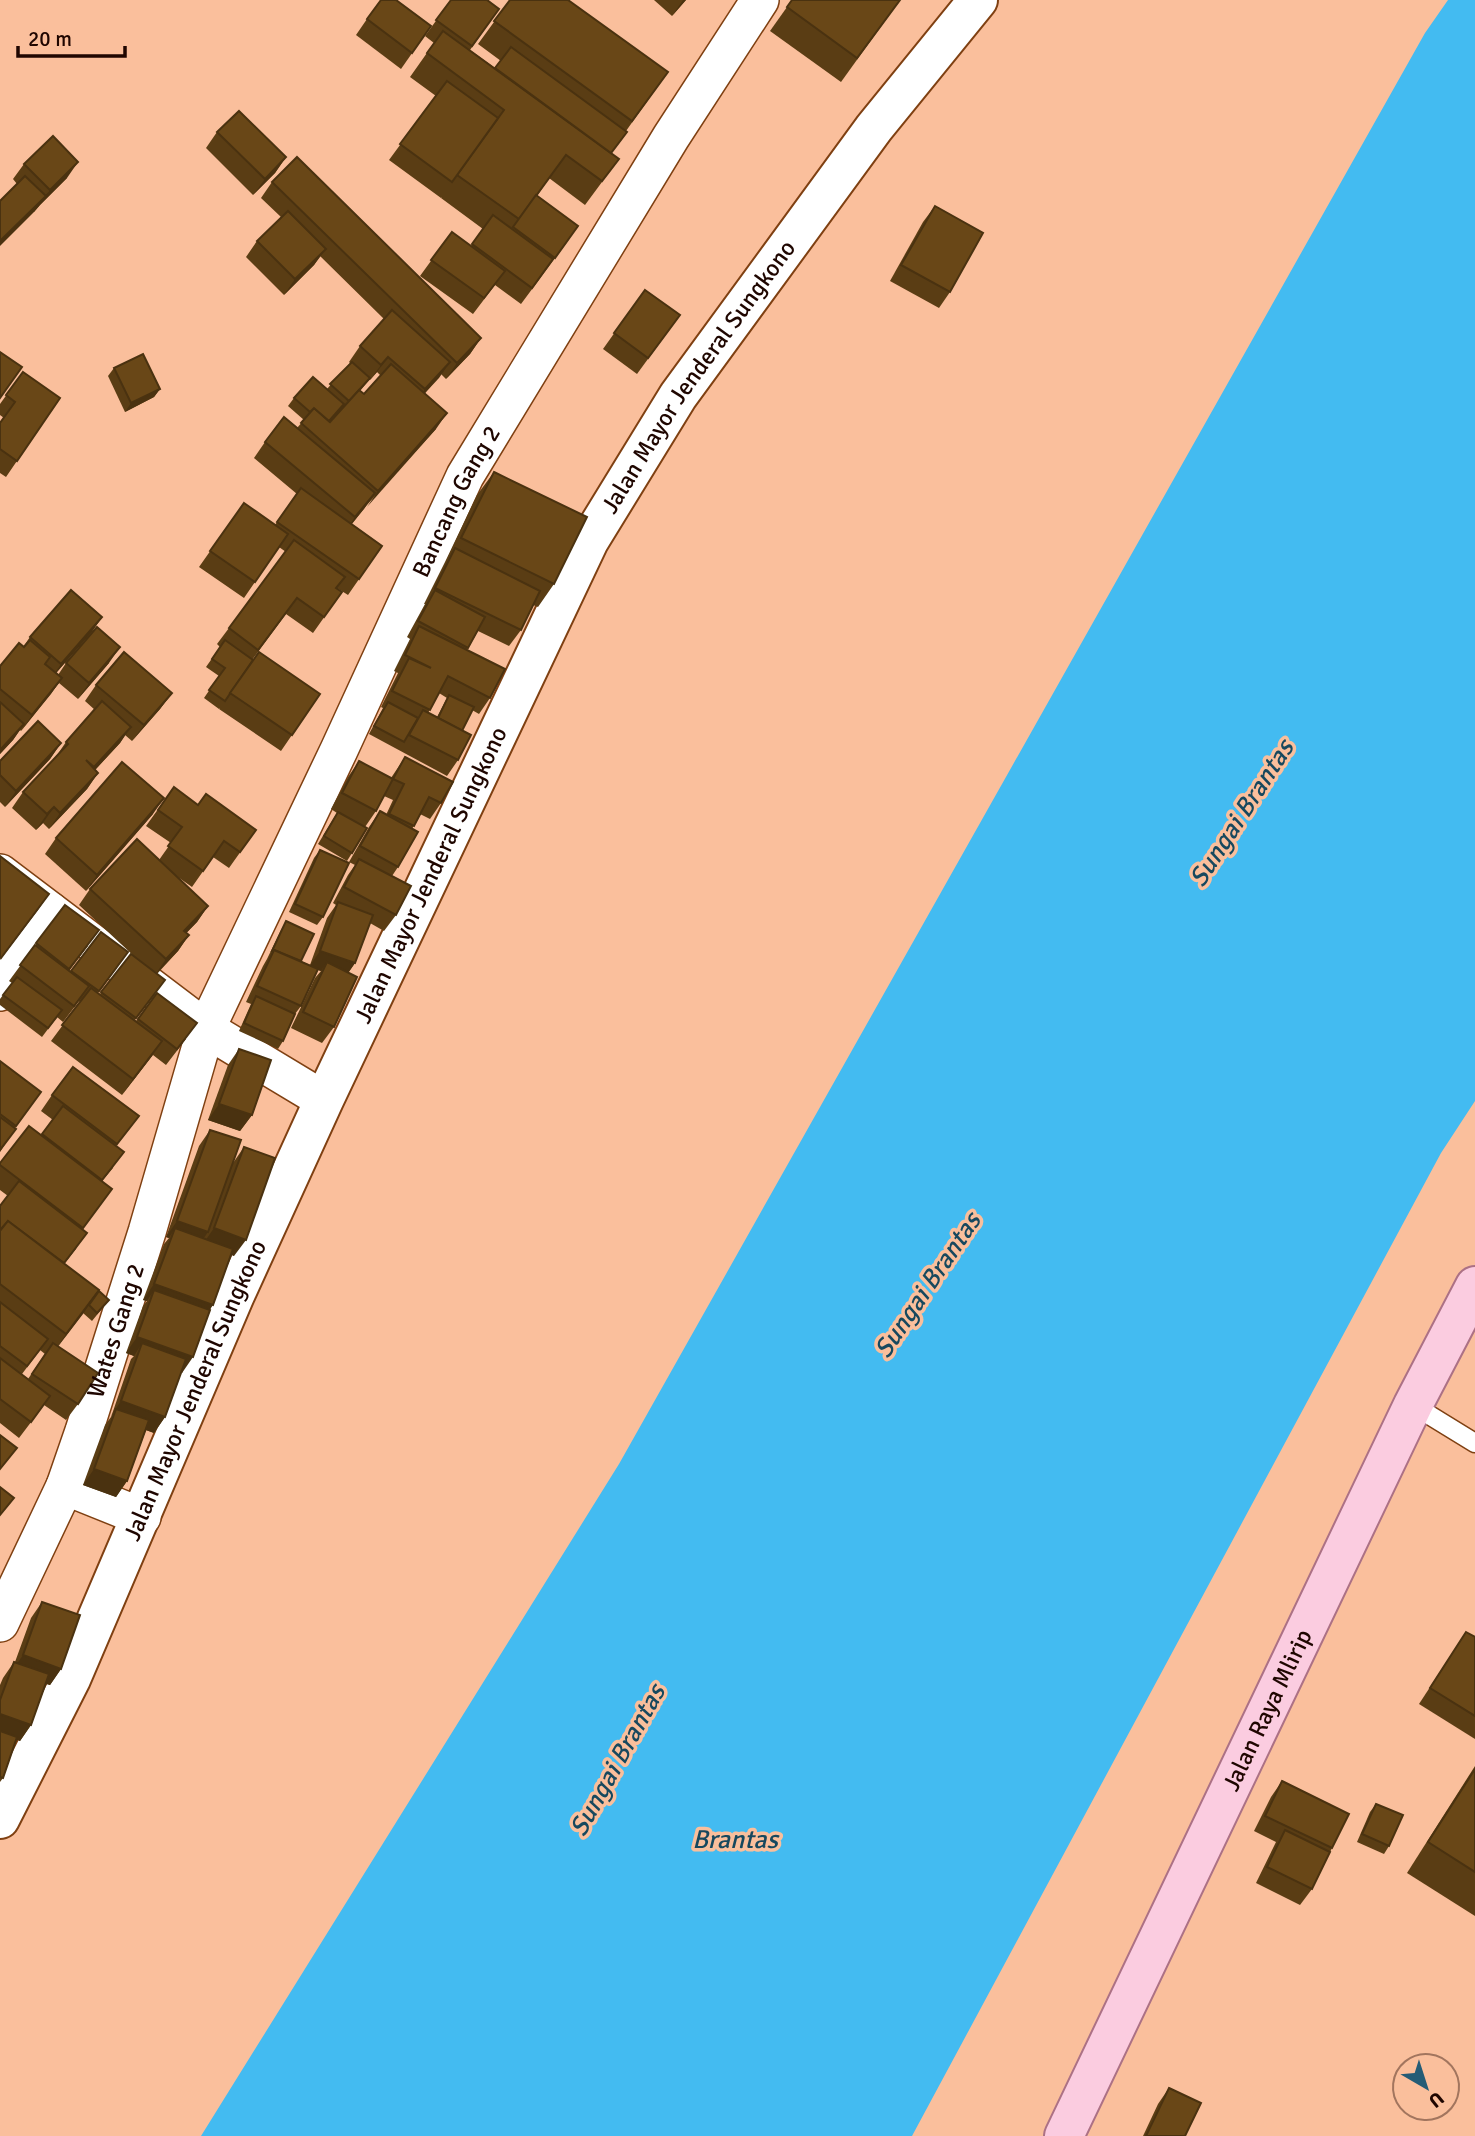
<svg xmlns="http://www.w3.org/2000/svg" width="1475" height="2136" font-family="Signika,sans-serif">
  <rect width="100%" height="100%" fill="#fabf9c"/>
  <polygon fill="#43bbf1" points="1448,0 1475,0 1475,1101 1441,1153 912,2136 201,2136 619,1464 1425,33"/>
  <g fill="none" stroke-linecap="round" stroke-linejoin="round">
    <defs>
      <polyline id="lane" points="1413,1405 1475,1443"/>
      <g id="street">
        <polyline points="0,873 206,1029 324,1100"/>
        <polyline points="0,992 50,911"/>
        <polyline points="65,1486 142,1517"/>
        <path id="s1" d="M0,1623L65,1486L84,1431L147,1232L206,1029L339,750L465,476L671,137L760,0"/>
      </g>
      <g id="secondary">
        <path id="s2" d="M0,1819L71,1679L235,1295L324,1100L589,541L678,396L874,128L978,0"/>
      </g>
      <g id="primary">
        <path id="s3" d="M1064,2136L1413,1405L1475,1286"/>
      </g>
    </defs>
    <use href="#lane" stroke="#7f4012" stroke-width="21"/>
    <use href="#street" stroke="#7f4012" stroke-width="40"/>
    <use href="#secondary" stroke="#7f4012" stroke-width="42"/>
    <use href="#primary" stroke="#ac7185" stroke-width="42"/>
    <use href="#lane" stroke="#fff" stroke-width="18"/>
    <use href="#street" stroke="#fff" stroke-width="37"/>
    <use href="#secondary" stroke="#fff" stroke-width="38"/>
    <use href="#primary" stroke="#fbcce0" stroke-width="38"/>
  </g>
  <g fill="#5a3d14" fill-rule="evenodd">
    <polygon points="451,0 499,9 470,50 495,68 501,61 478,44 510,0 668,72 626,131 611,153 602,182 585,205 549,178 537,196 567,242 521,304 495,285 473,314 420,276 452,232 471,246 483,229 441,198 442,196 441,198 389,160 436,96 410,77 434,43 425,36"/>
    <polygon points="654,0 686,0 672,16"/>
    <polygon points="792,0 900,0 841,82 770,31"/>
    <polygon points="367,19 431,26 401,69 356,35"/>
    <polygon points="217,132 286,157 275,173 253,195 206,148"/>
    <polygon points="24,164 67,178 40,205 34,212 17,184 13,179"/>
    <path d="M272,182L481,338L470,354L446,379L441,374L425,393L436,429L366,506L352,524L382,546L348,595L337,588L342,592L313,633L286,614L252,660L320,694L281,751L219,709L224,701L219,709L204,698L219,676L206,667L220,647L217,644L286,552L279,547L244,598L199,567L244,503L275,525L297,494L254,458L265,442L297,428L304,420L288,406L294,398L327,389L350,363L349,362L360,346L384,319L320,256L314,265L284,295L246,257L257,241L281,217L261,198ZM377,372L381,376L364,394L360,391L369,380H370Z"/>
    <polygon points="935,206 950,292 939,308 890,281 923,222"/>
    <polygon points="645,290 680,315 637,374 603,349"/>
    <polygon points="114,368 160,389 154,397 125,412 108,376"/>
    <polygon points="23,372 60,398 6,477 0,473 0,423 4,418 0,415 0,404"/>
    <path d="M494,472L554,584L538,607L533,605L521,630L509,646L478,631L467,650L490,698L479,714L472,710L462,731L458,760L447,776L369,734L383,708L381,707L398,673L394,671L410,639L407,637L425,604H424L445,562L477,495ZM439,693L447,698L437,717L428,713Z"/>
    <polygon points="102,617 91,633 56,673 58,675 66,663 109,663 78,699 59,683 21,731 20,730 13,740 0,754 0,666 23,647 30,637"/>
    <polygon points="96,685 172,693 160,709 132,741 125,735 120,743 95,770 98,773 87,789 49,829 43,823 36,830 12,808 23,792 55,758 66,742 95,710 85,701"/>
    <polygon points="61,743 50,759 5,807 0,802 0,761"/>
    <polygon points="405,757 441,803 430,819 420,814 412,829 398,867 392,876 396,915 384,931 370,923 355,963 348,973 334,1027 322,1043 291,1028 315,978 321,971 318,970 301,1006 295,1014 283,1041 278,1049 239,1031 251,1004 246,1002 263,966 267,959 281,930 286,921 301,961 310,965 327,918 336,905 333,903 348,875 355,865 349,862 369,827 380,811 386,815 393,800 384,796 376,811 365,827 352,853 347,861 318,844 337,813 331,809 348,777 359,761 391,778"/>
    <polygon points="174,787 198,805 256,830 229,868 213,857 192,887 175,875 208,906 197,922 186,933 189,935 178,951 157,974 154,996 135,1020 136,1021 157,993 186,1039 166,1065 153,1055 122,1095 51,1041 80,1002 79,1001 63,1022 57,1017 42,1037 0,1005 0,999 12,983 9,981 65,905 88,946 69,971 70,972 101,932 117,968 98,993 100,994 131,954 135,957 79,905 90,889 159,860 171,843 146,826"/>
    <polygon points="153,814 86,891 45,854 56,838"/>
    <polygon points="320,850 323,917 317,925 289,912 314,858"/>
    <polygon points="239,1049 252,1115 240,1131 208,1120 228,1065"/>
    <polygon points="0,1061 41,1092 15,1128 0,1152"/>
    <path d="M52,1095L139,1116L116,1146L113,1168L102,1181L112,1189L82,1229L76,1249L64,1264L109,1300L92,1321L83,1313L58,1346L78,1404L66,1420L44,1405L19,1438L0,1423V1206L8,1196L0,1190V1163L41,1135L53,1120L41,1111ZM40,1350L45,1354L28,1379L22,1374Z"/>
    <polygon points="210,1130 233,1163 244,1147 234,1256 231,1254 210,1310 182,1373 181,1373 165,1417 154,1433 146,1430 127,1481 116,1497 83,1485 105,1425 111,1417 131,1359 134,1356 126,1353 143,1306 147,1301 143,1300 164,1244 169,1238 166,1237 199,1146"/>
    <polygon points="42,1602 61,1669 50,1685 46,1684 31,1725 20,1741 17,1739 3,1778 0,1782 0,1685 3,1678 14,1662 15,1662 31,1618"/>
    <polygon points="1466,1632 1475,1637 1475,1739 1419,1704"/>
    <polygon points="1475,1766 1475,1916 1407,1873"/>
    <polygon points="1282,1781 1332,1848 1312,1889 1300,1905 1256,1883 1276,1842 1254,1831 1271,1797"/>
    <polygon points="1376,1804 1389,1846 1384,1854 1357,1842 1370,1812"/>
    <polygon points="1169,2088 1185,2136 1143,2136 1158,2104"/>
  </g>
  <g fill="#4a3210">
    <polygon points="683,0 686,0 672,16"/>
    <polygon points="286,157 275,173 253,195 265,179"/>
    <polygon points="78,162 67,178 40,205 34,212 0,246 0,241"/>
    <polygon points="326,249 314,265 284,295 295,279"/>
    <polygon points="481,338 470,354 446,379 457,363"/>
    <polygon points="388,357 377,372 370,380 381,365"/>
    <polygon points="450,362 439,378 414,405 425,389"/>
    <polygon points="160,389 154,397 125,412 131,403"/>
    <polygon points="447,413 436,429 367,507 378,491"/>
    <polygon points="375,493 364,509 344,533 355,517"/>
    <polygon points="102,617 91,633 50,680 61,664"/>
    <polygon points="120,647 109,663 78,699 89,683"/>
    <polygon points="62,678 51,694 21,731 32,715"/>
    <polygon points="172,693 160,709 132,741 144,725"/>
    <polygon points="24,724 13,740 0,754 0,750"/>
    <polygon points="131,727 120,743 83,783 94,767"/>
    <polygon points="61,743 50,759 5,807 16,791"/>
    <polygon points="98,773 87,789 49,829 60,813"/>
    <polygon points="164,798 153,814 86,891 97,875"/>
    <polygon points="54,807 43,823 36,830 47,814"/>
    <polygon points="49,894 38,910 0,960 0,959"/>
    <polygon points="208,906 197,922 173,947 184,931"/>
    <polygon points="189,935 178,951 155,975 166,959"/>
    <polygon points="320,951 355,963 344,979 327,962 321,971 309,967"/>
    <polygon points="162,1041 151,1057 122,1095 133,1079"/>
    <polygon points="219,1104 252,1115 240,1131 208,1120"/>
    <polygon points="177,1221 208,1232 197,1248 175,1228 169,1238 166,1237"/>
    <polygon points="214,1228 246,1240 234,1256 203,1244"/>
    <polygon points="154,1284 213,1305 202,1321 154,1290 147,1301 143,1300"/>
    <polygon points="99,1290 83,1314 50,1357 66,1334"/>
    <polygon points="137,1337 193,1357 182,1373 137,1357 142,1343 134,1356 126,1353"/>
    <polygon points="121,1401 165,1417 154,1433 113,1418 116,1409 110,1417"/>
    <polygon points="94,1469 127,1481 116,1497 83,1485"/>
    <polygon points="23,1655 61,1669 50,1685 12,1671"/>
    <polygon points="0,1714 31,1725 20,1741 0,1734"/>
  </g>
  <g fill="#694717" stroke="#4a3210" stroke-width="2">
    <polygon points="381,0 396,0 431,26 412,53 367,19"/>
    <polygon points="451,0 487,0 499,9 472,46 436,20"/>
    <polygon points="510,0 568,0 668,72 632,121 494,21"/>
    <polygon points="792,0 900,0 857,58 787,7"/>
    <polygon points="443,31 619,159 602,181 566,155 519,219 457,175 504,110 427,53"/>
    <polygon points="511,47 627,132 611,153 495,68"/>
    <polygon points="447,81 498,118 452,182 400,144"/>
    <polygon points="239,111 286,157 265,179 217,132"/>
    <polygon points="53,136 78,162 50,190 24,164"/>
    <polygon points="297,157 481,338 457,363 272,182"/>
    <polygon points="25,176 46,196 0,241 0,201"/>
    <polygon points="536,195 578,226 555,258 513,227"/>
    <polygon points="935,206 983,233 950,292 901,265"/>
    <polygon points="288,211 326,249 295,279 257,241"/>
    <polygon points="493,215 553,259 532,288 472,244"/>
    <polygon points="452,232 505,271 484,298 431,260"/>
    <polygon points="645,290 680,315 648,358 614,333"/>
    <polygon points="392,310 450,362 425,389 388,357 381,365 360,346"/>
    <polygon points="0,352 22,367 0,398"/>
    <polygon points="143,354 160,389 131,403 114,368"/>
    <polygon points="352,362 370,378 349,401 330,384"/>
    <polygon points="391,364 447,413 378,491 301,423 314,408 330,422 359,390 364,394"/>
    <polygon points="23,372 60,398 17,461 0,449 0,423 15,402 6,395"/>
    <polygon points="313,377 344,404 329,421 314,408 310,412 294,398"/>
    <polygon points="284,417 375,493 355,517 265,442"/>
    <polygon points="494,472 587,517 554,584 461,538"/>
    <polygon points="301,488 382,546 359,579 277,522"/>
    <polygon points="244,503 288,534 255,582 210,551"/>
    <polygon points="294,540 345,577 336,588 342,592 324,617 297,598 258,650 229,628"/>
    <polygon points="455,548 540,591 521,630 435,588"/>
    <polygon points="71,590 102,617 61,664 30,637"/>
    <polygon points="435,590 485,617 468,648 418,621"/>
    <polygon points="419,626 505,669 490,698 448,676 430,710 392,691 409,658 431,668 405,655"/>
    <polygon points="97,627 120,647 89,683 66,663"/>
    <polygon points="30,640 50,657 45,664 62,678 32,715 0,689 0,666 19,643 24,647"/>
    <polygon points="225,640 253,660 225,701 209,690 225,668 212,659"/>
    <polygon points="124,652 172,693 144,725 96,685"/>
    <polygon points="259,652 320,694 292,735 230,693"/>
    <polygon points="449,695 474,707 462,731 438,718"/>
    <polygon points="102,701 131,727 94,767 86,760 98,773 60,813 54,807 47,814 23,792 68,744 66,742"/>
    <polygon points="0,702 24,724 0,750"/>
    <polygon points="388,702 418,718 404,742 374,726"/>
    <polygon points="423,710 471,735 458,760 409,735"/>
    <polygon points="38,721 61,743 16,791 0,775 0,761"/>
    <polygon points="405,757 453,782 441,803 429,797 414,826 389,814 404,784 393,779"/>
    <polygon points="359,761 393,779 376,811 342,793"/>
    <polygon points="122,762 164,798 97,875 56,838"/>
    <polygon points="174,787 198,805 206,794 256,830 240,852 224,841 203,871 168,846 182,827 158,810"/>
    <polygon points="380,811 418,832 398,867 360,846"/>
    <polygon points="338,812 367,828 352,853 324,836"/>
    <polygon points="137,839 208,906 184,931 189,935 166,959 90,889"/>
    <polygon points="320,850 349,863 323,917 295,904"/>
    <polygon points="0,856 49,894 1,958 0,957"/>
    <polygon points="359,859 411,886 396,915 344,887"/>
    <polygon points="338,902 373,915 355,963 320,951"/>
    <polygon points="65,905 99,930 69,969 36,943"/>
    <polygon points="286,921 314,934 301,961 274,950 273,951 272,951"/>
    <polygon points="101,932 128,952 99,991 71,971"/>
    <polygon points="35,945 89,986 74,1006 20,965"/>
    <polygon points="274,950 318,969 301,1006 257,986"/>
    <polygon points="131,954 165,980 136,1018 101,992"/>
    <polygon points="327,962 357,977 334,1027 303,1012"/>
    <polygon points="17,977 62,1010 48,1028 3,995"/>
    <polygon points="91,988 162,1041 133,1079 62,1025"/>
    <polygon points="157,993 197,1023 177,1049 138,1019"/>
    <polygon points="256,996 295,1014 283,1041 244,1023"/>
    <polygon points="239,1049 271,1060 252,1115 219,1104"/>
    <polygon points="0,1061 41,1092 16,1126 0,1114"/>
    <polygon points="73,1067 139,1116 117,1144 52,1095"/>
    <polygon points="63,1106 124,1152 102,1180 42,1134"/>
    <polygon points="0,1117 16,1129 0,1150"/>
    <polygon points="29,1126 112,1189 83,1228 0,1165 0,1163"/>
    <polygon points="210,1130 241,1140 208,1232 177,1221"/>
    <polygon points="244,1147 275,1158 246,1240 214,1228"/>
    <polygon points="19,1181 87,1233 64,1263 8,1221 0,1230 0,1206"/>
    <polygon points="8,1221 99,1290 66,1334 0,1284 0,1231"/>
    <polygon points="175,1228 233,1249 213,1305 154,1284"/>
    <polygon points="154,1290 210,1310 193,1357 137,1337"/>
    <polygon points="99,1291 109,1300 97,1313 89,1305"/>
    <polygon points="0,1302 48,1339 27,1366 0,1346"/>
    <polygon points="53,1343 98,1373 78,1404 32,1374"/>
    <polygon points="142,1343 186,1359 165,1417 121,1401"/>
    <polygon points="0,1358 50,1396 31,1422 0,1399"/>
    <polygon points="116,1409 149,1420 127,1481 94,1469"/>
    <polygon points="0,1435 17,1448 0,1469"/>
    <polygon points="0,1487 14,1498 0,1515"/>
    <polygon points="42,1602 80,1615 61,1669 23,1655"/>
    <polygon points="1466,1632 1475,1637 1475,1716 1430,1688"/>
    <polygon points="14,1662 49,1674 31,1725 0,1714 0,1700"/>
    <polygon points="0,1731 17,1737 3,1778 0,1777"/>
    <polygon points="1475,1769 1475,1872 1428,1842"/>
    <polygon points="1282,1781 1349,1814 1332,1848 1265,1816"/>
    <polygon points="1376,1804 1403,1815 1389,1846 1362,1834"/>
    <polygon points="1285,1830 1330,1852 1312,1889 1267,1867"/>
    <polygon points="1169,2088 1201,2103 1185,2136 1146,2136"/>
  </g>
  <g text-anchor="middle" stroke-width="7" stroke-linejoin="round" paint-order="stroke">
    <g font-size="24" fill="#1f0600" stroke="#fabf9c">
      <text dy="8" stroke="none"><textPath href="#s2" startOffset="1605">Jalan Mayor Jenderal Sungkono</textPath></text>
      <text dy="8" stroke="none"><textPath href="#s1" startOffset="1214">Bancang Gang 2</textPath></text>
      <text dy="8" stroke="none"><textPath href="#s2" startOffset="1038">Jalan Mayor Jenderal Sungkono</textPath></text>
      <text dy="8" stroke="none"><textPath href="#s1" startOffset="315">Wates Gang 2</textPath></text>
      <text dy="8" stroke="none"><textPath href="#s2" startOffset="471">Jalan Mayor Jenderal Sungkono</textPath></text>
      <text dy="8" stroke="none"><textPath href="#s3" startOffset="472">Jalan Raya Mlirip</textPath></text>
    </g>
    <g font-size="26" font-style="italic" fill="#17485e" stroke="#fabf9c">
      <text transform="translate(1241 813) rotate(-57)" y="9">Sungai Brantas</text>
      <text transform="translate(927 1285) rotate(-56)" y="9">Sungai Brantas</text>
      <text transform="translate(617 1760) rotate(-61)" y="9">Sungai Brantas</text>
      <text x="735" y="1848">Brantas</text>
    </g>
  </g>
  <g transform="translate(1426 2087) rotate(141)"><circle r="33" fill="#fabf9c" stroke="#a2755e" stroke-width="2"/>
  <path d="M0-5L12 26L0 18L-12 26Z" fill="#245c76"/>
  <text y="-10" font-size="19" font-weight="bold" text-anchor="middle" fill="#1f0600">U</text>
  </g>
  <path d="M18 46v10h107v-10" fill="none" stroke="#1f0600" stroke-width="3.5"/>
  <text x="28" y="46" font-size="21" fill="#1f0600" stroke="#fabf9c" stroke-width="5" paint-order="stroke">20 m</text>
</svg>
